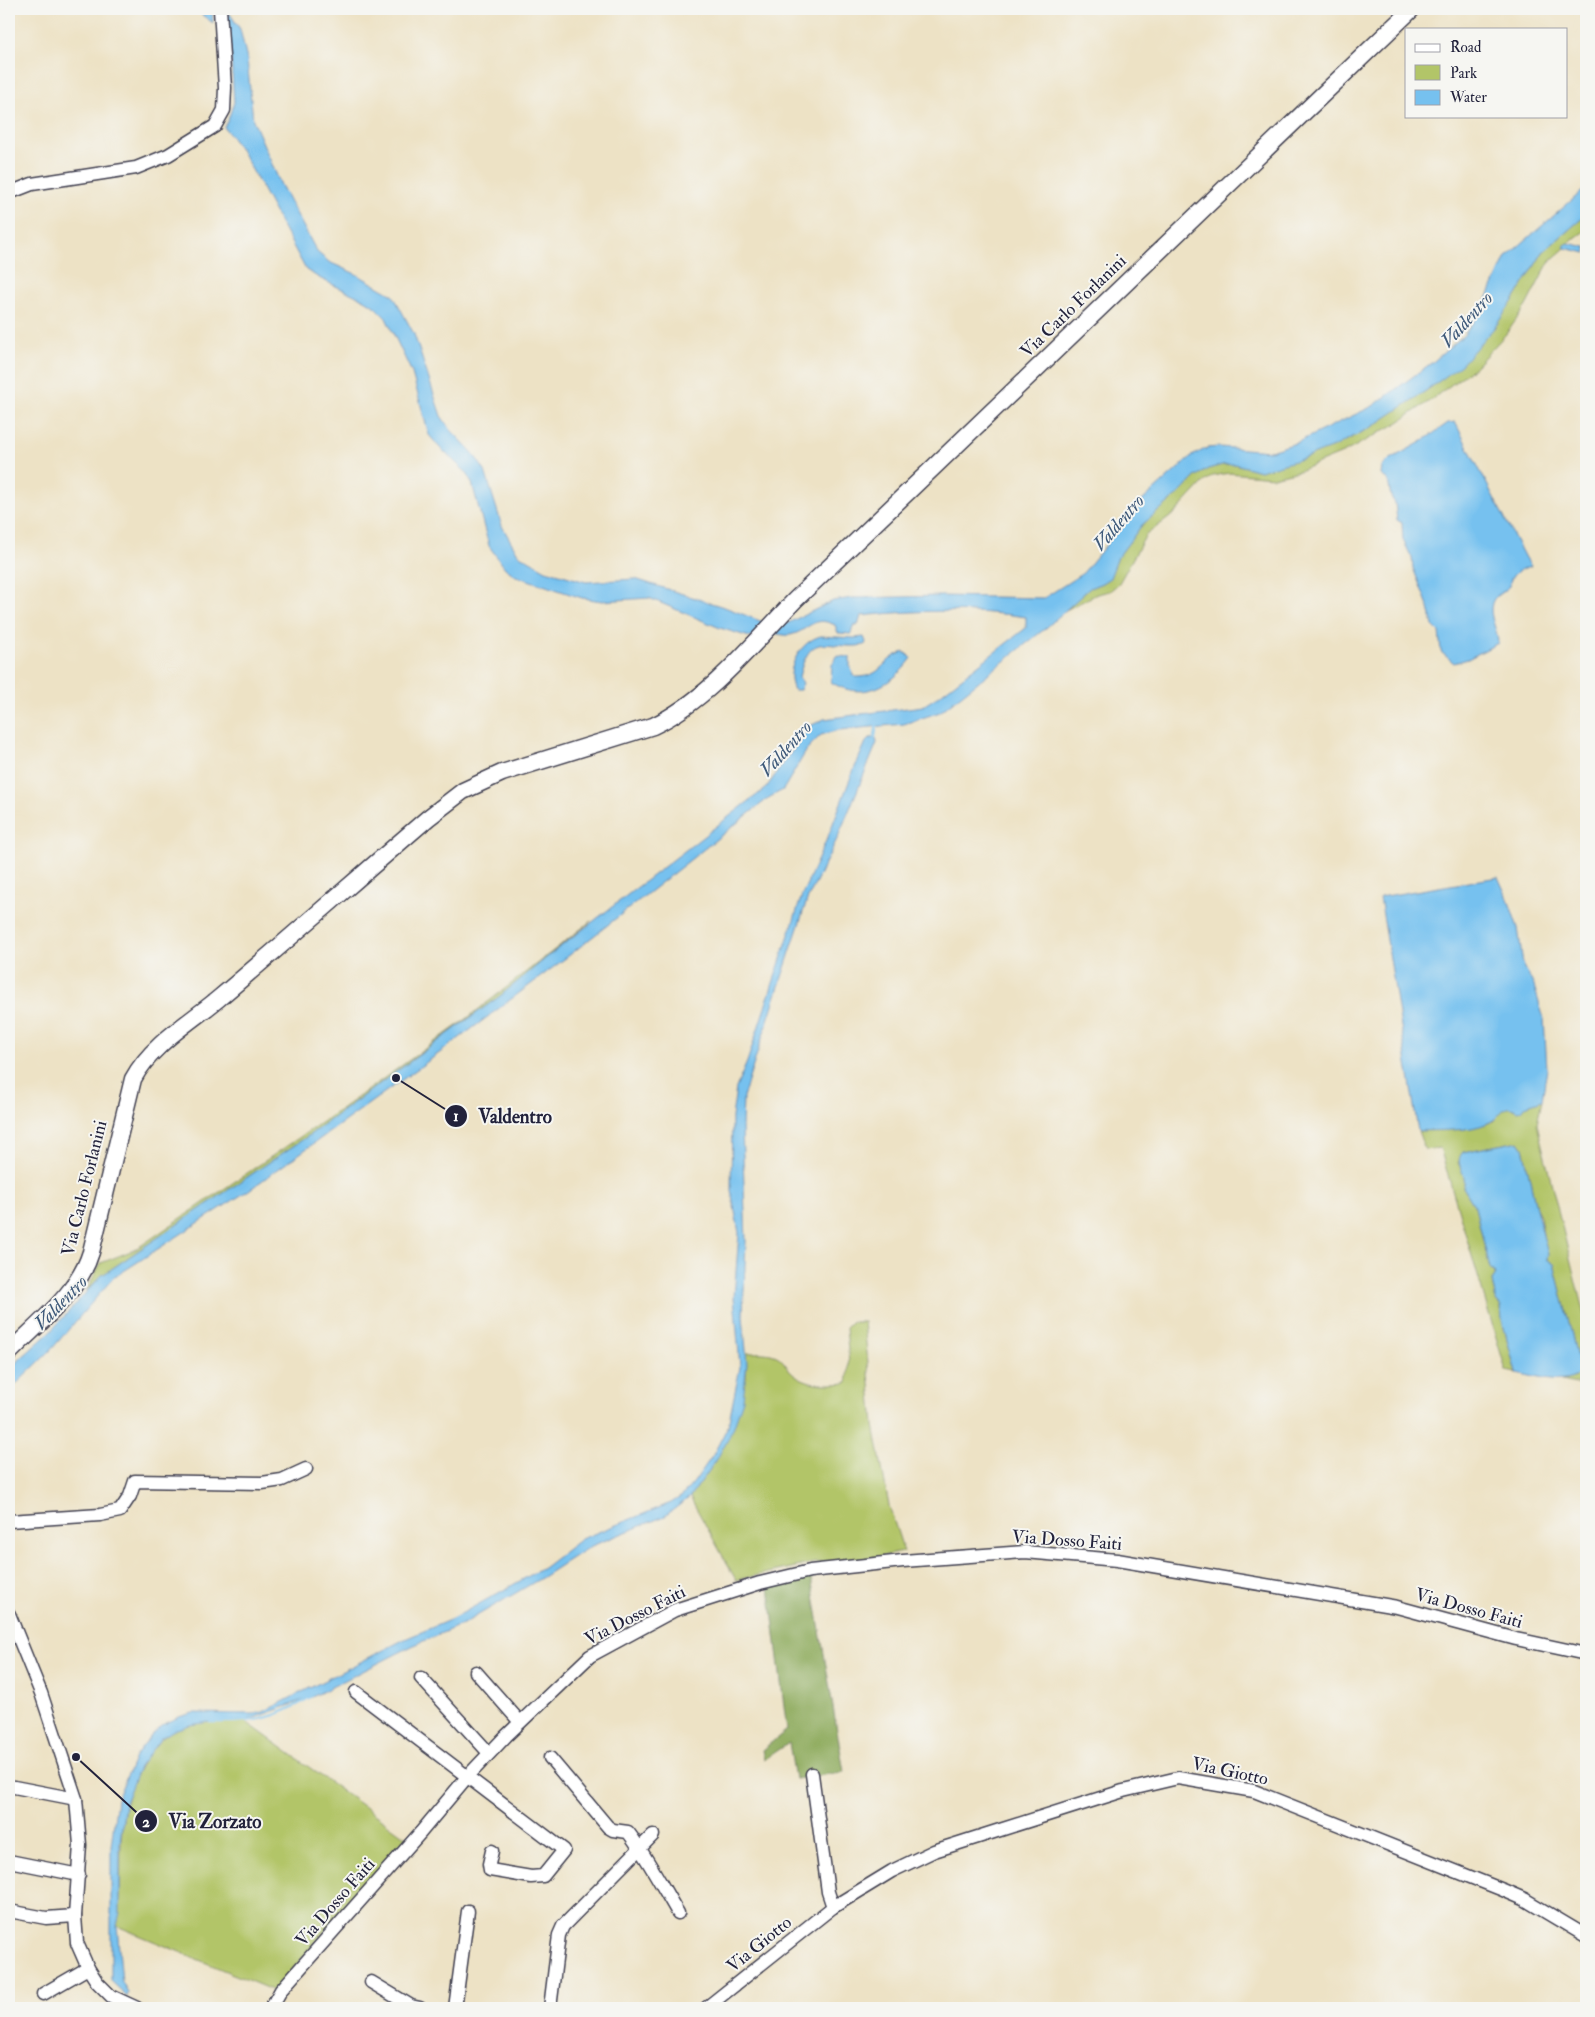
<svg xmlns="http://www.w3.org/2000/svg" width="1595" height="2017" font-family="'IM FELL Double Pica',serif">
  <rect width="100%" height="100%" fill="#f6f6f2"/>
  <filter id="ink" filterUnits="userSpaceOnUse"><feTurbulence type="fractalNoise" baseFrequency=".02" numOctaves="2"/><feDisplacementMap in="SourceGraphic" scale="10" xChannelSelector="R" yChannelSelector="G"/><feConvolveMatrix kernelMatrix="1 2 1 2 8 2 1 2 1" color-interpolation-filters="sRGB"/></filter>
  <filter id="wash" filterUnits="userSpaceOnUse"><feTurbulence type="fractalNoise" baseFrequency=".0096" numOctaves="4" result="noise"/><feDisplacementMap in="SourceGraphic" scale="20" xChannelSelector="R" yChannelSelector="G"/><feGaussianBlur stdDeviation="1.12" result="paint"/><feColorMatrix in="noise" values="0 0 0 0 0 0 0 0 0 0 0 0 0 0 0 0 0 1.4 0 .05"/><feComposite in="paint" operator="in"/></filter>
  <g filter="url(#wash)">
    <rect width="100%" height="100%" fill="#ede2c5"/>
    <g fill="#b2c568" stroke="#6a7452">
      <polygon points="1586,215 1586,230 1564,246 1565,248 1549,262 1526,306 1506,334 1475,367 1428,402 1399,422 1345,452 1299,471 1273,477 1229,473 1213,476 1204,482 1174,514 1146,535 1119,583 1110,591 1097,594 1066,610 1090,588 1102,583 1109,578 1118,557 1142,525 1181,492 1195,477 1208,469 1222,465 1235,464 1261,471 1336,446 1375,425 1430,388 1495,327 1517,295 1543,252"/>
      <polygon points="591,921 500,996 308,1136 101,1276 86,1291 101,1263 136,1249 344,1107 465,1020"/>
      <path d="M1542,1100L1537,1124L1541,1141L1586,1323V1386L1562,1381L1576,1377L1580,1373L1572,1335L1554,1264L1547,1259L1540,1216L1536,1208L1523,1147L1519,1141L1463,1152L1458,1163C1463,1172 1467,1179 1463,1187L1475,1207L1490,1268L1496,1275L1492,1281L1496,1301L1501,1307L1502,1320L1516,1373L1506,1371L1440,1148L1425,1150L1418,1131L1463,1128L1486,1124L1495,1120L1501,1110L1508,1107L1515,1109Z"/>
      <path d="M851,1322H864L874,1425L889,1506L904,1552L871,1558L814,1563L736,1580L690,1497L716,1461L746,1377V1353C754,1353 766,1352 774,1355C781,1357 784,1363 788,1368C803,1386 826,1385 847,1383C851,1366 847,1344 846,1327Z"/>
      <path d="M245,1721L406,1837L274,1991L117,1926C127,1865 108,1808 149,1753C156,1744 163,1736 174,1730C195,1720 222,1722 245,1721Z"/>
    </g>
    <polygon fill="#8daa5c" stroke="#58664c" points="811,1577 844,1772 795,1779 789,1743 764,1760 762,1750 787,1730 769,1587"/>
    <g fill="#76c1ef" stroke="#4c7295">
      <polygon points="198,9 212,9 213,23 202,15"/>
      <polygon points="228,11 240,29 247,59 253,120 281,185 317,252 329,262 358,275 393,295 414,334 441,416 451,430 472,452 485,471 502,526 518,554 546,570 586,582 635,579 727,608 768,624 756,639 720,628 649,598 602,601 582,598 516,576 505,568 489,546 472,483 467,473 440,448 429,435 412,373 386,318 373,305 363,299 321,279 306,270 243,153 224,127 228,120 234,102"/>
      <path d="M1586,188V215L1543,252L1517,295L1495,327L1461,365L1430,388L1375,425L1336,446L1305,458L1260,471L1235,464L1222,465L1208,469L1195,477L1181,492L1142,525L1118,557L1110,578L1102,583L1090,588L1046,628L940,712L904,724L839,730L821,735L808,748L783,790L770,797L567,957L445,1049L249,1190L113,1278L50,1351L9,1391V1369L50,1332L101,1276L308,1136L500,996L551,954L766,788L810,726L824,719L923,706L937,697L1026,628V617C975,609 913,610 861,616L858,625L853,626L851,634L838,633L835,625C812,614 810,631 790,635C785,636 779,634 774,633L784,625L833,601L852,598L941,596L1044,598L1083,573L1143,500L1192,456L1207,448L1219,447L1270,451L1296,443L1373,406L1434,361L1464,335L1482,310L1506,257Z"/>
      <polygon points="1568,243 1586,247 1586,253 1565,248 1564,246"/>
      <path d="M1455,422L1525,558L1531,566C1523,569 1515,571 1511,579C1510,581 1510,584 1509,586C1504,593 1495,594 1492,603C1488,616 1498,630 1498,643L1468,659L1454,663L1441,652L1439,632L1433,626L1429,608L1413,568L1412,558L1403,540L1402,523L1397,520L1395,503L1391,497L1388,480L1381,475L1382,467L1389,460L1421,442L1448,423Z"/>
      <path d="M821,636L854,638L864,637L866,642L865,645C828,651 811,627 799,677L803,683L800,690H794C784,670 800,641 821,636Z"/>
      <path d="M904,652L912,658C892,686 862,702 831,682L832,665L836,656L850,657V667L855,677C883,678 881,659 904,652Z"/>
      <polygon points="870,738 876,738 877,743 837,839 807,900 743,1097 742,1127 746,1242 743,1315 747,1363 743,1400 733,1429 716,1461 690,1497 665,1516 589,1547 543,1577 463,1624 412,1646 312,1697 245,1721 209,1722 190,1725 174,1730 161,1738 139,1767 125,1803 120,1842 120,1912 117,1926 122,1982 128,1992 127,1996 126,1995 111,1981 111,1846 117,1799 135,1757 150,1737 162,1725 179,1717 193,1713 253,1714 263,1712 405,1639 452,1619 543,1568 581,1539 671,1503 682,1496 694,1482 713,1455 728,1426 740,1367 734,1297 739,1233 731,1190 732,1117 736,1088 747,1062 802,895 829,834 852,774 866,742"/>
      <path d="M1498,877L1508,899L1518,928L1523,964L1534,986L1544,1019L1547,1069L1542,1100L1525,1106L1522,1110L1518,1111C1501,1101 1503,1117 1488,1123C1470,1132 1438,1130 1418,1131L1380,897Z"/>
      <path d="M1519,1141L1523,1147L1536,1208L1548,1254L1547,1259L1554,1264L1572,1335L1580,1373C1566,1388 1534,1376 1516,1373L1502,1320L1501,1307L1496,1301L1492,1281L1496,1275L1490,1268L1475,1207L1463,1187C1469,1174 1452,1164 1463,1152Z"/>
    </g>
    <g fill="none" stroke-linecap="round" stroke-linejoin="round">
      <g stroke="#76c1ef" stroke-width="2.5">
        <polyline points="874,741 877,724"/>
        <path d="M210,1722C254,1723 274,1720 312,1696"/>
      </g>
    </g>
  </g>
  <g filter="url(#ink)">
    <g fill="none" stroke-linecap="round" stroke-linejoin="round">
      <defs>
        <g id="minor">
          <polyline points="9,193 32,184 136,168 168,155 215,126 224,110 225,88 220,9"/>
          <polyline points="9,1521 100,1515 120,1511 130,1496 135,1481 262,1483 282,1480 306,1469"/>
          <polyline points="9,1614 41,1693 76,1799 80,1845 75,1916 77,1943 88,1968 97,1982 111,1996 137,2008"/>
          <polyline points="476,1672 520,1722"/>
          <polyline points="421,1678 489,1753"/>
          <polyline points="356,1692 564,1850 543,1876 531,1877 490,1870 489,1864 492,1851"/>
          <path d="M550,1758L608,1827L613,1830L628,1832C647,1857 662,1886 678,1913"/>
          <polyline points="812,1774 828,1892 833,1907"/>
          <polyline points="9,1786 76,1799"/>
          <polyline points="9,1861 79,1875"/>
          <polyline points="9,1911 46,1918 75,1916"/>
          <polyline points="371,1982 411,2006 420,2008"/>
          <polyline points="43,1994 88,1968"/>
          <polyline points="271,2008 281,1990 421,1832 467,1777 506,1736 590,1656 675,1610 760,1583 810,1571 903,1561 1025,1552 1117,1560 1397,1607 1516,1639 1586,1654"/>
          <polyline points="455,2008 468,1911"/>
          <polyline points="550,2008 559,1935 563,1926 653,1835"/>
          <polyline points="706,2008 833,1907 892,1871 934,1851 1000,1830 1123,1791 1178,1778 1254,1791 1503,1890 1524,1899 1586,1936"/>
        </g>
        <path id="major" d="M9,1353C38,1323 79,1293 91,1252L133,1079C151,1045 189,1023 218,999C289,939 358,878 428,818L463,791L502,773L653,726C708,700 753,644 795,600L1412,9"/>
      </defs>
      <use href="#minor" stroke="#403f50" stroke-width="15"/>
      <use href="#major" stroke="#403f50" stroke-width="19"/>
      <use href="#minor" stroke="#fff" stroke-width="12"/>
      <use href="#major" stroke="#fff" stroke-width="16"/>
    </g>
  </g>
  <g text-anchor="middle" stroke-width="4" stroke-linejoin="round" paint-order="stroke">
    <g font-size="18" fill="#22223b" stroke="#f6f6f2">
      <text transform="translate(1073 306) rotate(-44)" y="6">Via Carlo Forlanini</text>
      <text transform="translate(84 1188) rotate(-76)" y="6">Via Carlo Forlanini</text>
      <text transform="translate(1067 1540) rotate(4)" y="6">Via Dosso Faiti</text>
      <text transform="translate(1469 1608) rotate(15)" y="6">Via Dosso Faiti</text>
      <text transform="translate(635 1615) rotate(-27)" y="6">Via Dosso Faiti</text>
      <text transform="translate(1230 1771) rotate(12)" y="6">Via Giotto</text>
      <text transform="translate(335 1902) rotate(-49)" y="6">Via Dosso Faiti</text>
      <text transform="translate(759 1944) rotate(-39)" y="6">Via Giotto</text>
    </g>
    <g font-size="19" font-style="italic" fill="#3f5a7a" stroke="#f6f6f2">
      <text transform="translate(1466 319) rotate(-48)" y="7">Valdentro</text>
      <text transform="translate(1118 522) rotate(-49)" y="7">Valdentro</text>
      <text transform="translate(785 748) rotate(-48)" y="7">Valdentro</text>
      <text transform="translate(60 1302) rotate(-46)" y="7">Valdentro</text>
    </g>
  </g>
  <path fill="none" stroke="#22223b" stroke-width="2" d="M396 1078L456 1116M76 1757L146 1821"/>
  <g fill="#22223b" stroke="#f6f6f2" stroke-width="2">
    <circle cx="396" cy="1078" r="5"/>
    <circle cx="76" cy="1757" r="5"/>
    <circle cx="456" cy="1116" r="12"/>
    <circle cx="146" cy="1821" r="12"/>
  </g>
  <g font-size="15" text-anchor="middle" font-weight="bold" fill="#fff">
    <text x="456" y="1121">1</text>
    <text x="146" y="1827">2</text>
  </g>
  <g font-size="19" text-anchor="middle" font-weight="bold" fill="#22223b" stroke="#f6f6f2" stroke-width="4" stroke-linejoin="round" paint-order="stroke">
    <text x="515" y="1123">Valdentro</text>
    <text x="215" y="1828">Via Zorzato</text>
  </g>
  <rect width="1595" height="2017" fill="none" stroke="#f6f6f2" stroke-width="30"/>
  <rect x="1405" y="28" width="162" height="90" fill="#f6f6f2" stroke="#a1a1a9"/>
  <rect x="1415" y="44" width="25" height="8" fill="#ffffff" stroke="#a1a1a9"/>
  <text x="1450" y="52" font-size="15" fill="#22223b">Road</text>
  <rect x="1415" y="65" width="25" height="15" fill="#b2c568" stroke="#a1a1a9"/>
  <text x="1450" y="78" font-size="15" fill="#22223b">Park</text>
  <rect x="1415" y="90" width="25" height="15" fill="#76c1ef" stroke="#a1a1a9"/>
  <text x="1450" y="102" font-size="15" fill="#22223b">Water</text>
</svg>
